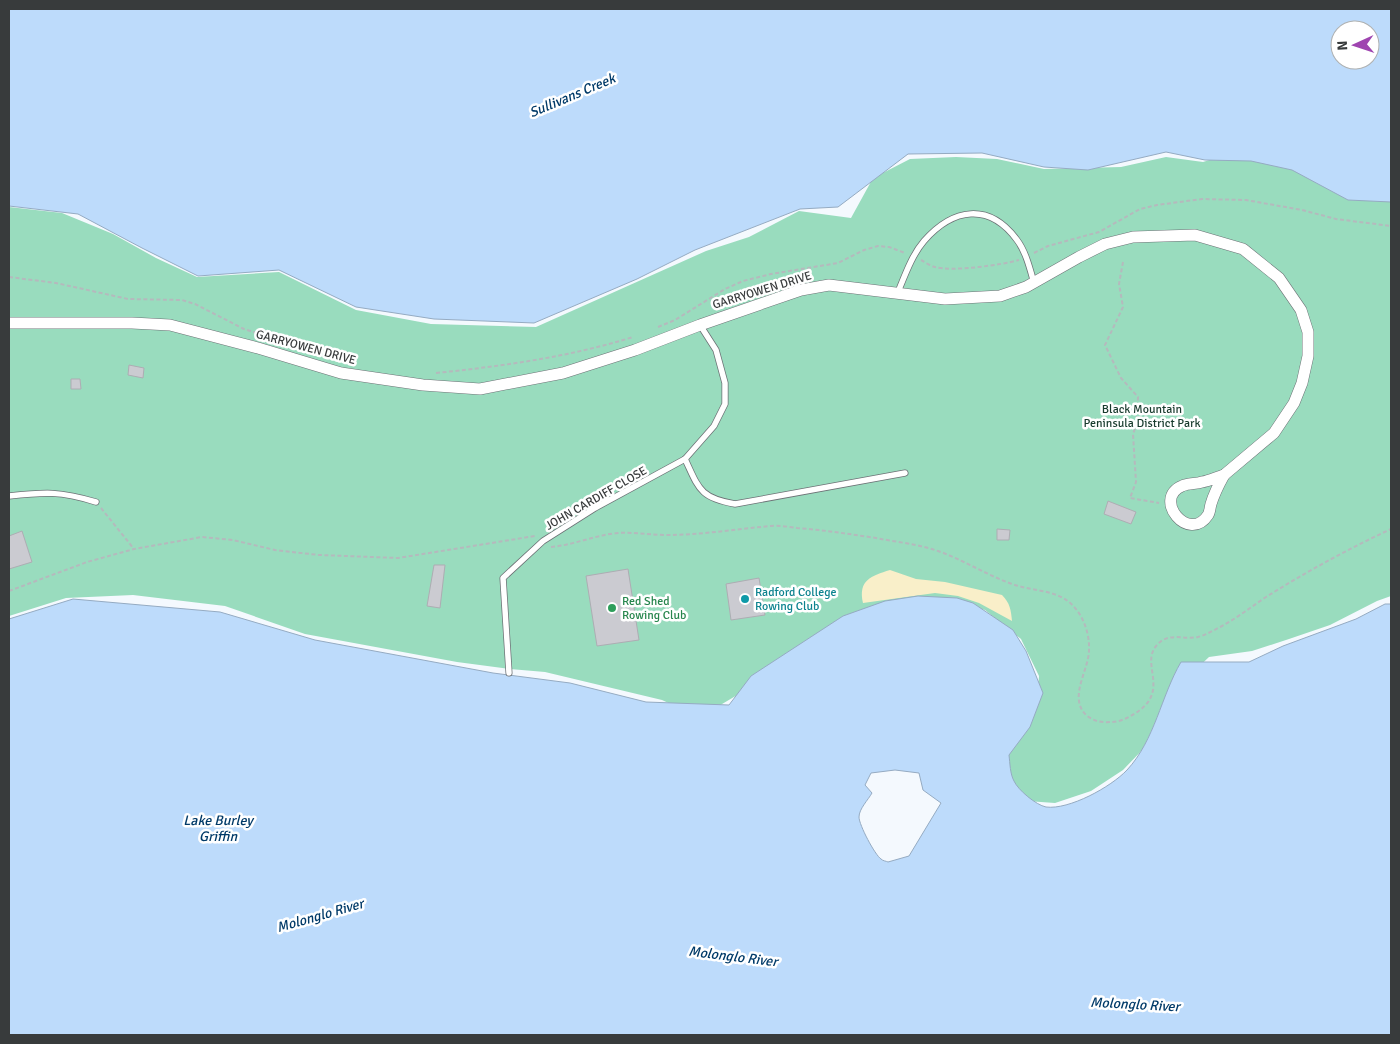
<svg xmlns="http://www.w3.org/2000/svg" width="1400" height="1044" font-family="Signika,sans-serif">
  <rect width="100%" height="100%" fill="#f4f9fe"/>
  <polygon fill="#99dcbe" points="1245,149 1391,199 1391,596 1377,601 1330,625 1289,639 1252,651 1209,657 1188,677 1148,744 1123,770 1091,791 1055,803 1027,801 1012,792 1000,760 1037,704 1039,676 1021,639 985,610 942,598 744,691 717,707 675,706 662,700 545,672 510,669 457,662 305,634 225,606 133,595 66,598 9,616 9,207 62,213 113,234 156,258 197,277 279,272 356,310 431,324 536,327 706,251 749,237 799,211 851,218 873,178 910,159 956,157 997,159 1044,169 1121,167 1166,157 1203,162"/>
  <path fill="#f9efc9" d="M890,570L916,579L945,582L1002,595C1010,603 1011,610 1012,621L979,603L958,596L935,593L863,603C858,580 871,576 890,570Z"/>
  <g fill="#bddbfb" stroke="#95abc2" fill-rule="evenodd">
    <path d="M9,9H1391V202L1348,200L1292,170L1251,161L1205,160L1166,152L1088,170L1044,167L982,153L908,154L838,207L800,209L695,250L637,279L534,323L434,319L356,307L279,270L198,276L142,248L78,214L9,206ZM1340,30H1370V60H1340Z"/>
    <path d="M918,596L957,598L973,603L1013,630L1026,651L1043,693L1030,727L1009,755C1010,763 1010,774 1014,781C1018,790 1036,805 1046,807C1069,810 1111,787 1127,770C1155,740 1161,696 1181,662H1249L1283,646L1356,619L1385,604H1391V1035H9V619L73,599L220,612L315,640L493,673L570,683L646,702L729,705L751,676L843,616L885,601ZM895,770L919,773L923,790L941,803L909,856L888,862C886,861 883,861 881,859C875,855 859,825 859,817C859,809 868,800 872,793L865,785L871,773Z"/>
  </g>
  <g fill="#cbcbd1" stroke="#adadb3">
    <polygon points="129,365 144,368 143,378 128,375"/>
    <polygon points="71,379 80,379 81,389 71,389"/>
    <polygon points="1108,501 1136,512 1131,524 1104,514"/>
    <polygon points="997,529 1010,530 1009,540 997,540"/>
    <polygon points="22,531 32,562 9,569 9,536"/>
    <polygon points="434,565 445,565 440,608 427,606"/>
    <polygon points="628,569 639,640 597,646 586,576"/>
    <polygon points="759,578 765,615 731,620 726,584"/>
  </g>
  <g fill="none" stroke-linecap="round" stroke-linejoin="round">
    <defs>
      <g id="lane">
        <path d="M898,292C905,275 912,255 924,241C953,208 989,202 1017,240C1026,252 1030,269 1034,283"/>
        <path d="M685,459C699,489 700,498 735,504L905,473"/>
        <path d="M9,496C45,492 60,491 96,502"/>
        <polyline points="509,673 503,578 543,541 595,508 685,459 714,426 725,404 725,383 716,350 700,325"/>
      </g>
      <g id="street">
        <polyline points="9,323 132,323 170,325 258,348 341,373 423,385 480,389 563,373 635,350 700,325 801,290 829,285 945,299 1000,296 1026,287 1079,257 1105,244 1133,237 1195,235 1243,249 1279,278 1301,310 1308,332 1308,356 1302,383 1294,403 1274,433 1224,475"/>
        <path d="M1224,475C1219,484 1214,494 1211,504C1210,507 1210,512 1208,515C1189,544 1152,499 1182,486C1188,483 1196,484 1202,482C1209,481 1217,477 1224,475Z"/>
      </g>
    </defs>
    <use href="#lane" stroke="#6d7276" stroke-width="7"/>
    <use href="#street" stroke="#6d7276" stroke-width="12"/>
    <g stroke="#b5b9bd" stroke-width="2" stroke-dasharray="4 2.5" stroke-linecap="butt">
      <polyline points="1034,253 1048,246 1099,232 1140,209 1157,205 1202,199 1246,200 1302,210 1336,219 1391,226"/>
      <path d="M921,260C925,262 930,266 935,267C952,272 1001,265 1019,260"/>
      <polyline points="1123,262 1119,284 1123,307 1105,345 1121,378 1138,397 1137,423 1133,434 1136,482 1130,498 1159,503"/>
      <polyline points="9,277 56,283 128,299 182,300 195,304 244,329 307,349"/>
      <polyline points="658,327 675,320 725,289 743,281 771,274 838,263 864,250 878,246 889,247 905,253"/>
      <polyline points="328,356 353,362"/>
      <path d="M436,373C503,366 569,357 633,337"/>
      <polyline points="101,508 134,549"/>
      <path d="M551,547C574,545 595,535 618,533C634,532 650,535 666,535C701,535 736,529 771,526C779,525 789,527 797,528C824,530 849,534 876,538C896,542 918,544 938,551C964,560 988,576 1015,585C1030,590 1047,590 1061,597C1080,606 1090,630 1089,650C1089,670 1068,697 1086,715C1093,721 1102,723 1111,722C1121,722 1132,716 1140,710C1169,688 1139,662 1158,644C1169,632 1184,640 1198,637C1206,635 1214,630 1222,626C1237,618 1251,607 1266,597C1306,572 1348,549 1391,529"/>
      <polyline points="9,591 87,562 134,549 202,537 233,540 275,550 319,555 398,558 535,536"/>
    </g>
    <use href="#lane" stroke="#fff" stroke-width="5.5"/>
    <use href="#street" stroke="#fff" stroke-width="11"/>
  </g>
  <circle fill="#0f9aa8" stroke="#fff" stroke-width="2" cx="745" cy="599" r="5"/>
  <circle fill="#2e9e5b" stroke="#fff" stroke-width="2" cx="612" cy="608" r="5"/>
  <g text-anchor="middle" stroke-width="5" stroke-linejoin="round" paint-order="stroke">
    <g font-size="12" fill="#383b3c" stroke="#fff">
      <text transform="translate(762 290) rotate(-17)" y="4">GARRYOWEN DRIVE</text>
      <text transform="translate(306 347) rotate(15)" y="4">GARRYOWEN DRIVE</text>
      <text transform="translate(596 498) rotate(-30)" y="4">JOHN CARDIFF CLOSE</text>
    </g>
    <g font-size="12" fill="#183b2d" stroke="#fff">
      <text x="1142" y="413">Black Mountain<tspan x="1142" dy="14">Peninsula District Park</tspan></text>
    </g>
    <g font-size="12" fill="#0d838f" stroke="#fff" text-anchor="start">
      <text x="755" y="596">Radford College<tspan x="755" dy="14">Rowing Club</tspan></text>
    </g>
    <g font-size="12" fill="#27864d" stroke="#fff" text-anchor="start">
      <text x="622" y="605">Red Shed<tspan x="622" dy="14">Rowing Club</tspan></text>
    </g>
    <g font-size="14" font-style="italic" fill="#003a68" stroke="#fff">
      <text transform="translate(572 95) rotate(-23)" y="5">Sullivans Creek</text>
      <text x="218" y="825">Lake Burley<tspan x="218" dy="16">Griffin</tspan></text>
      <text transform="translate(320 915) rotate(-16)" y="5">Molonglo River</text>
      <text transform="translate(733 956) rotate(7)" y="5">Molonglo River</text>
      <text transform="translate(1135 1004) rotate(3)" y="5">Molonglo River</text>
    </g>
  </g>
  <rect width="1400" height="1044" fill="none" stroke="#383b3c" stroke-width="20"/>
  <g transform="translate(1355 45) rotate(267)"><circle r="24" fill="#ffffff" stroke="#afb1b1"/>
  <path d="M0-4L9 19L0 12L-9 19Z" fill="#9f45b0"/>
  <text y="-8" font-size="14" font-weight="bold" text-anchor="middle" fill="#383b3c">N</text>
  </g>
</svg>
